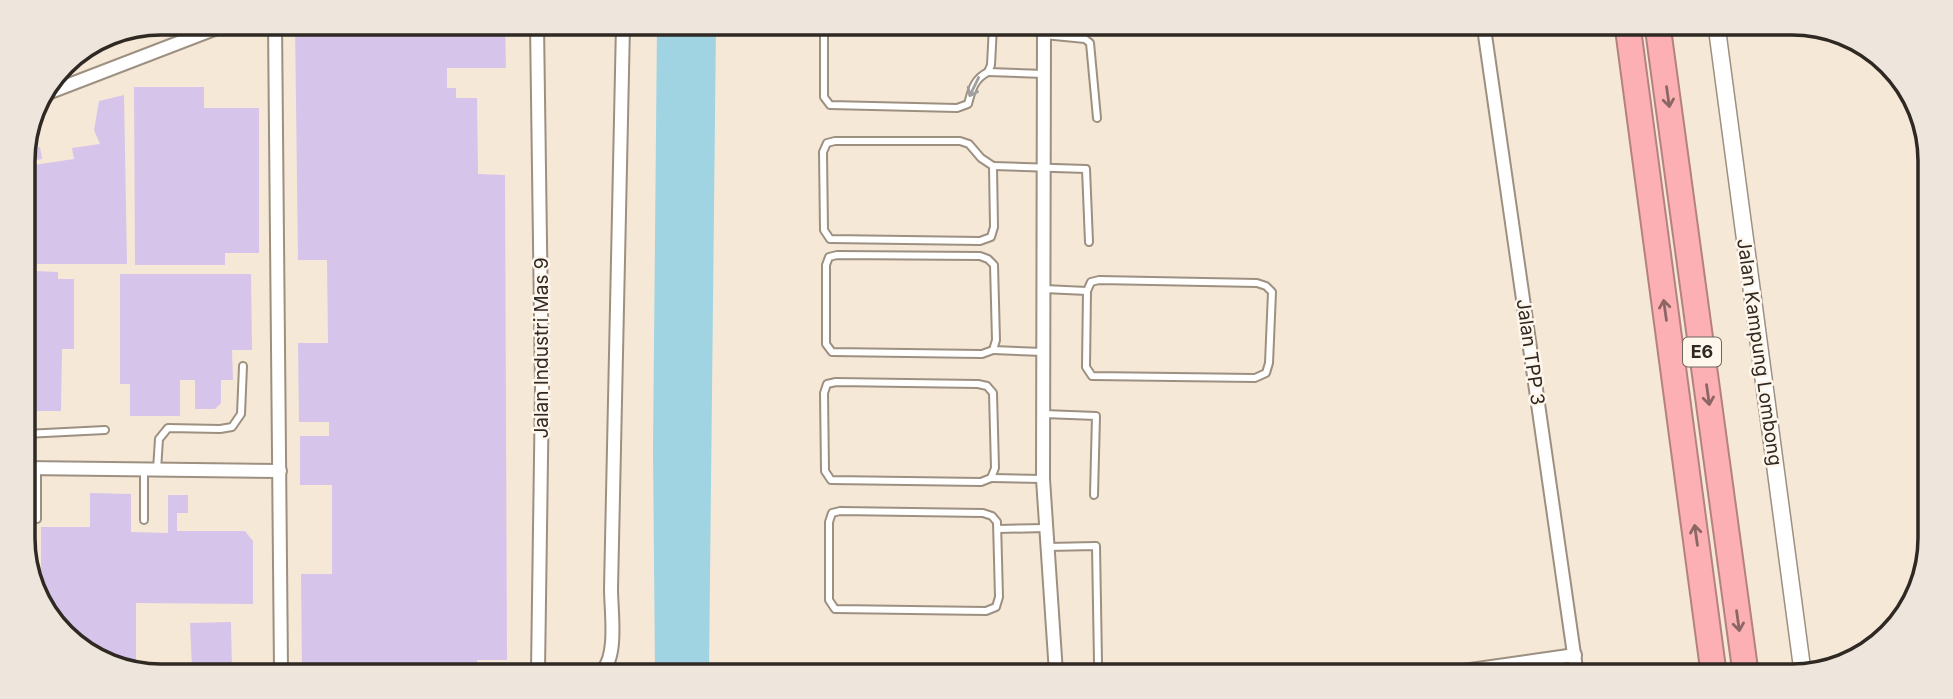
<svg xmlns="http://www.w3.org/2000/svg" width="1953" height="699" font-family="Inter,sans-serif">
  <rect width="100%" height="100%" fill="#f6e8d7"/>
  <polygon fill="#a1d4e2" points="657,25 716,25 709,671 655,671 653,450"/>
  <g fill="#d7c4ea">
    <polygon points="161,23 166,23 66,62 69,57 108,33"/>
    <polygon points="295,23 505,24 506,68 447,68 447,88 456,88 456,98 477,98 478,174 505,175 507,660 477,660 477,671 302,670 301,574 332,574 332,485 300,485 300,436 329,436 329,422 299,422 298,343 328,343 327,260 298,260"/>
    <polygon points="134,87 204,87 204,108 259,108 259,253 225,253 225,265 135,265"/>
    <polygon points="124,95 127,264 24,264 24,149 40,147 42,159 26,162 27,166 74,159 72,148 100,144 94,130 99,101"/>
    <polygon points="36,271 58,272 58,279 74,279 74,349 62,349 61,411 24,411 24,281 36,281"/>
    <polygon points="120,274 251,274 252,350 232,350 233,380 221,380 221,403 215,409 195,409 195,380 180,380 180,416 130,416 130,384 120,384"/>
    <polygon points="90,493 131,494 131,532 168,533 168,495 188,495 188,513 177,513 177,531 245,531 253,541 253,604 136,603 136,669 117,669 57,629 41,596 41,527 90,527"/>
    <polygon points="25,525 31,525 32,577 25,565"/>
    <polygon points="231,622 232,670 192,669 190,623"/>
  </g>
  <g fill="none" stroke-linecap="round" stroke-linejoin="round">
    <defs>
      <g id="service">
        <path d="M824,26V97L830,105L957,108L968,104C972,89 974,79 988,72L991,65L993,26"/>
        <polyline points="1044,35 1085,39 1090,43 1097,118"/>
        <polyline points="988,72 1044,74"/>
        <polygon points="835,141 960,141 969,144 981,158 993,166 994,227 991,237 980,241 830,239 824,230 823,152 827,143"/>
        <polyline points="993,166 1086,169 1089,242"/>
        <polygon points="837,255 980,256 988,259 994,265 996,340 993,350 982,354 832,352 826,344 826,265 829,257"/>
        <polygon points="1099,280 1257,283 1266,286 1272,292 1269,363 1266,373 1255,378 1092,376 1086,367 1087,291 1091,282"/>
        <polyline points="1044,289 1087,291"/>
        <polyline points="993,350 1043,352"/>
        <polygon points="836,382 978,384 987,386 993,393 995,468 991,478 981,482 831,480 825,471 824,393 827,384"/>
        <polyline points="1044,414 1096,416 1094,495"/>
        <polyline points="25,434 105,430"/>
        <polyline points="37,468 37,519"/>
        <polyline points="144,470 144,520"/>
        <polyline points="157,470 159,439 168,428 220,429 232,427 241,414 243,366"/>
        <polyline points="991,478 1042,479"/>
        <polygon points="840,511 983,513 992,516 997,522 999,597 996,607 986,611 835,609 829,600 829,522 832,513"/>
        <polyline points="998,529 1046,528"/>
        <polyline points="1047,547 1096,546 1098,662"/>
      </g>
      <g id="minor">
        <polyline points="275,23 281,670"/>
        <polyline points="537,24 542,387 538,671"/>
        <polyline points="1044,27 1043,479 1056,673"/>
        <polyline points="1484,28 1577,675"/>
        <polyline points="40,96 230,23"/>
        <polyline points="25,468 280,471"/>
        <path d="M602,671C618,656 611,611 611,589L623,25"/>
        <polyline points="1442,674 1575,655"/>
      </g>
      <polyline id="tertiary" points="1717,29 1803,675"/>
      <g id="motorway">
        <polyline points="1628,29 1714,676"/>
        <polyline points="1658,29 1746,676"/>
      </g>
    </defs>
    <use href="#service" stroke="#9d9080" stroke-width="10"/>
    <use href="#minor" stroke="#9d9080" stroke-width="16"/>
    <use href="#tertiary" stroke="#9d9080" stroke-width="19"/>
    <use href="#motorway" stroke="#b48181" stroke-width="28"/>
    <use href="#service" stroke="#fff" stroke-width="6"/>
    <use href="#minor" stroke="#fff" stroke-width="12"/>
    <use href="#tertiary" stroke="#fff" stroke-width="16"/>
    <use href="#motorway" stroke="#fcb0b3" stroke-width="24"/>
  </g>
  <defs><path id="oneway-shaft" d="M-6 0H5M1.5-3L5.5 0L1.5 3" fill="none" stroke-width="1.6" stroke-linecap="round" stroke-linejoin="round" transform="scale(1.75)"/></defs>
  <use stroke="#a19f9c" href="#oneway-shaft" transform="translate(974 87) rotate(116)"/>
  <g stroke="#8b6664">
    <use href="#oneway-shaft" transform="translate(1668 97) rotate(82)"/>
    <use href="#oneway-shaft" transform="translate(1665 310) rotate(-98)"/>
    <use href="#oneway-shaft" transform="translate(1708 395) rotate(82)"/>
    <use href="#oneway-shaft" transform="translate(1696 535) rotate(-98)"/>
    <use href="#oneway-shaft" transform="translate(1738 621) rotate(82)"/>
  </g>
  <g text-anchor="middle" stroke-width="5" stroke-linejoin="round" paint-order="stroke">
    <rect fill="#fff6ec" stroke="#6d665f" stroke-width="2" x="1683" y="337.5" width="38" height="29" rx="5"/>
    <g font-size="18" font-weight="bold" fill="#2f2923">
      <text x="1702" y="358">E6</text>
    </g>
    <g font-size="19" fill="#2f2923" stroke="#fff6ec">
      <text transform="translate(541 348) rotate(-90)" y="7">Jalan Industri Mas 9</text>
      <text transform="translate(1531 352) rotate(82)" y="7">Jalan TPP 3</text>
      <text transform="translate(1760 352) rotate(82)" y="7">Jalan Kampung Lombong</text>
    </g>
  </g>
  <path d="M0 0H1953V699H0ZM161 35H1792A126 126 0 0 1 1918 161V538A126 126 0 0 1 1792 664H161A126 126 0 0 1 35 538V161A126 126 0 0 1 161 35Z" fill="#eee6dc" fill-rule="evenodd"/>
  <path fill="none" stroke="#2f2923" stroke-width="3.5" d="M161 35H1792A126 126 0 0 1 1918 161V538A126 126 0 0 1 1792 664H161A126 126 0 0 1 35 538V161A126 126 0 0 1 161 35Z"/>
</svg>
